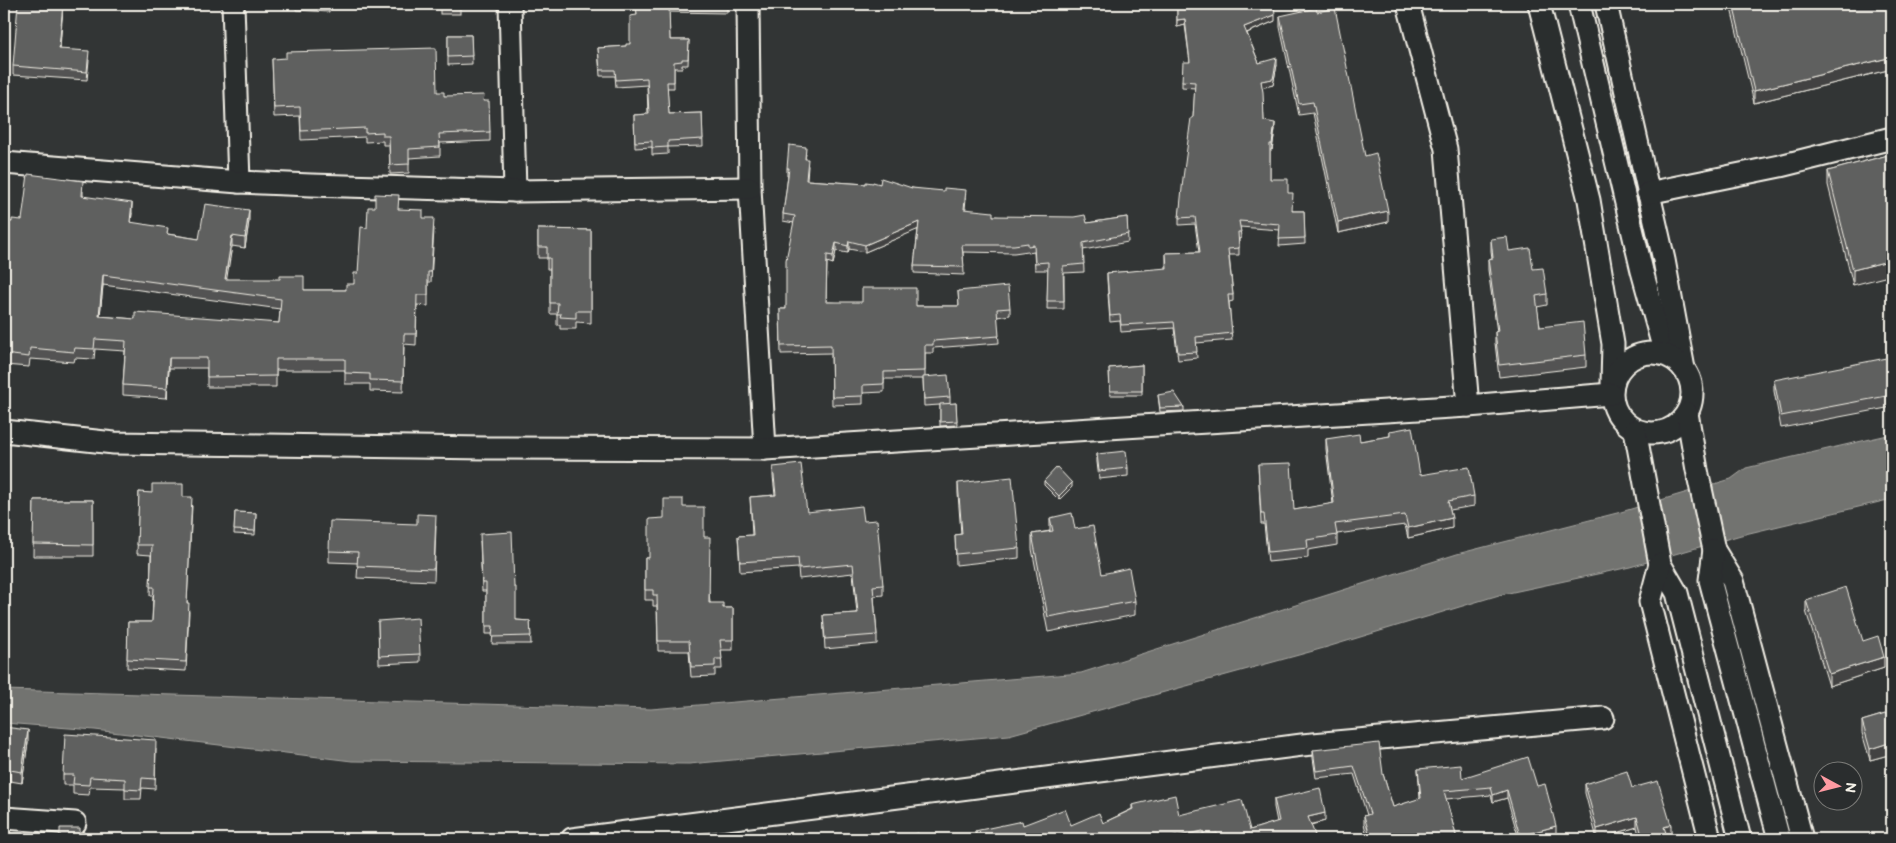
<svg xmlns="http://www.w3.org/2000/svg" width="1896" height="843" font-family="'Balsamiq Sans',sans-serif">
  <rect width="100%" height="100%" fill="#323535"/>
  <filter id="ink" filterUnits="userSpaceOnUse"><feTurbulence type="fractalNoise" baseFrequency=".02" numOctaves="2"/><feDisplacementMap in="SourceGraphic" scale="10" xChannelSelector="R" yChannelSelector="G"/><feConvolveMatrix kernelMatrix="1 2 1 2 8 2 1 2 1" color-interpolation-filters="sRGB"/></filter>
  <g filter="url(#ink)">
    <polygon fill="#727370" stroke="#a6a5a0" points="1892,434 1892,499 1741,535 1630,567 1499,595 1324,648 1009,735 689,764 352,761 95,730 4,723 4,690 651,709 1081,673 1457,554 1621,512 1731,479 1746,468"/>
    <g fill="none" stroke-linecap="round" stroke-linejoin="round">
      <defs>
        <g id="street">
          <polyline points="233,4 239,182"/>
          <polyline points="510,4 515,191"/>
          <polyline points="748,4 750,188 765,449"/>
          <polyline points="1408,4 1446,149 1468,406"/>
          <polyline points="1539,4 1589,200 1613,344 1612,383"/>
          <polyline points="1579,4 1642,271 1665,354"/>
          <polyline points="1606,4 1664,260 1684,369"/>
          <polyline points="4,163 239,182 311,185 515,191 750,188"/>
          <polyline points="1648,193 1780,166 1892,138"/>
          <circle cx="1652" cy="393" r="40"/>
          <polyline points="1687,413 1697,470 1714,550 1733,581 1802,839"/>
          <polyline points="1635,430 1660,564 1677,593 1740,839"/>
          <polyline points="4,431 114,443 487,448 765,449 1468,406 1611,394"/>
          <polyline points="1714,550 1710,580 1779,839"/>
          <polyline points="1660,564 1650,602 1710,839"/>
          <polyline points="4,818 75,823"/>
          <polyline points="572,839 1302,745 1603,718"/>
        </g>
      </defs>
      <use href="#street" stroke="#f4f1e8" stroke-width="25"/>
      <use href="#street" stroke="#2a2d2e" stroke-width="21"/>
    </g>
    <g fill="#525352" stroke="#f4f1e8" fill-rule="evenodd">
      <polygon points="63,4 60,49 89,60 87,80 13,75 13,66"/>
      <polygon points="296,4 330,4 329,12 296,10"/>
      <rect x="440" y="4" width="20" height="10"/>
      <polygon points="636,4 727,4 727,13 669,12 670,40 689,40 688,65 682,65 682,68 674,68 674,88 667,88 669,114 702,113 703,146 668,147 668,154 652,155 652,147 635,148 634,115 648,114 647,85 616,87 615,76 600,76 598,48 626,46 630,44 637,15"/>
      <polygon points="1177,4 1275,21 1247,33 1259,63 1277,65 1273,85 1262,87 1264,121 1275,129 1272,150 1270,150 1270,179 1288,193 1292,211 1304,211 1305,244 1279,246 1280,230 1240,227 1241,238 1239,239 1239,255 1229,255 1233,295 1233,301 1229,302 1232,340 1196,343 1197,358 1178,360 1174,328 1121,332 1120,321 1110,322 1107,279 1107,273 1166,269 1166,253 1199,252 1195,224 1179,225 1179,218 1193,118 1195,88 1182,87 1182,81 1190,62 1185,25 1177,27"/>
      <polygon points="1730,4 1892,4 1892,69 1754,103"/>
      <polygon points="1280,16 1365,156 1388,222 1338,233 1313,113 1299,115 1280,27"/>
      <polygon points="448,35 471,35 472,64 448,65"/>
      <polygon points="272,59 437,92 444,96 483,101 490,132 490,141 440,143 440,156 409,158 409,173 390,174 389,145 383,145 383,141 365,142 365,137 301,140 300,116 274,117"/>
      <polygon points="806,154 805,159 808,166 807,180 866,184 880,184 912,188 966,198 965,209 993,216 1087,223 1127,217 1128,242 1083,250 1084,272 1064,273 1064,309 1047,309 1048,270 1035,270 1034,252 1028,253 1028,251 1014,253 963,252 964,275 914,273 914,266 918,229 865,252 849,249 848,253 836,251 833,264 827,262 826,302 916,306 959,306 958,291 1010,308 1010,315 997,317 999,343 933,348 933,353 925,353 925,377 950,397 950,404 956,403 957,425 940,426 940,405 924,406 923,379 884,379 884,392 863,393 863,404 832,405 831,353 781,354 780,309 786,309 794,223 783,221 783,214 788,176 787,176 787,168"/>
      <polygon points="1892,154 1853,285 1828,185 1828,171"/>
      <path d="M83,191V196L132,213L131,223L168,234L199,239L249,221L245,248L232,246L226,279L304,290H346L354,284L358,273L367,228L399,209L423,218L434,228L431,282H428V306L417,305L416,345L404,344L403,392L370,391V384H345V370H276V387H207V368H169L167,398L123,395V385L125,351L95,349L94,359L75,358L74,362L30,359L29,367L4,365V222H12L22,220ZM103,285L280,309L279,323L135,319L100,316Z"/>
      <polygon points="538,229 591,230 591,323 576,322 576,329 560,329 560,325 557,325 557,314 550,314 550,269 547,269 547,258 538,258"/>
      <polygon points="1491,239 1509,251 1533,269 1547,294 1547,305 1537,307 1540,327 1586,355 1586,367 1499,377 1495,343 1495,332 1497,332 1488,270 1488,259 1492,258 1491,251"/>
      <polygon points="1142,365 1142,395 1110,395 1109,368"/>
      <polygon points="1774,380 1892,394 1892,407 1781,428 1774,391"/>
      <polygon points="1158,395 1184,407 1184,411 1160,412"/>
      <polygon points="1390,431 1420,475 1474,496 1474,506 1450,510 1452,528 1408,538 1405,525 1337,534 1337,545 1308,550 1308,558 1268,562 1264,524 1261,524 1258,464 1294,510 1333,504 1326,449 1326,439 1360,441 1390,436"/>
      <polygon points="1097,454 1128,468 1128,476 1099,479 1097,462"/>
      <polygon points="773,467 807,512 864,521 883,585 883,595 874,596 877,635 877,644 825,649 823,615 857,613 853,573 799,579 798,568 740,572 738,536 752,535 750,497 775,495 773,476"/>
      <polygon points="1044,481 1072,487 1059,500 1044,485"/>
      <polygon points="958,483 1019,548 1019,558 956,565 955,535 961,534 958,493"/>
      <polygon points="139,492 183,497 192,506 187,603 189,612 186,671 127,668 128,622 152,622 153,596 150,596 151,555 137,554"/>
      <polygon points="34,500 93,500 93,556 33,556"/>
      <polygon points="683,507 704,537 710,603 723,608 733,608 733,650 721,650 722,669 715,669 715,676 691,677 689,651 658,651 657,606 653,606 653,600 645,600 645,558 649,558"/>
      <polygon points="235,512 256,513 255,535 234,534"/>
      <polygon points="1050,518 1075,529 1102,574 1135,601 1135,615 1048,632 1032,549 1032,534 1050,531"/>
      <polygon points="436,526 434,581 357,578 358,563 329,562 329,551"/>
      <polygon points="480,541 516,620 530,621 531,644 492,644 493,634 486,634 486,591 482,591"/>
      <polygon points="1806,600 1863,641 1884,668 1829,686 1806,611"/>
      <polygon points="378,621 420,654 420,662 379,664"/>
      <polygon points="1892,712 1892,754 1870,760 1862,733 1862,721"/>
      <polygon points="4,727 28,742 22,783 10,781 9,789 4,789"/>
      <polygon points="156,749 155,789 142,788 141,799 125,799 125,788 90,787 89,795 73,794 73,785 63,785 63,775"/>
      <polygon points="1313,750 1383,774 1393,807 1420,799 1418,769 1462,778 1537,786 1556,834 1538,839 1519,839 1507,798 1493,802 1491,795 1446,799 1457,839 1368,839 1364,824 1364,816 1367,815 1354,774 1316,778 1313,758"/>
      <polygon points="1585,784 1632,788 1671,835 1667,836 1668,839 1640,839 1637,827 1597,839 1585,793"/>
      <polygon points="1274,799 1325,821 1311,825 1315,839 975,839 975,831 1023,825 1071,825 1103,823 1132,809 1132,805 1250,830 1277,822 1274,807"/>
    </g>
    <g fill="#424342" stroke="#f4f1e8">
      <polygon points="63,4 59,57 59,49"/>
      <polygon points="1275,15 1275,21 1244,34 1244,27"/>
      <polygon points="1185,19 1185,25 1177,27 1177,20"/>
      <polygon points="1892,57 1892,69 1754,103 1754,91"/>
      <polygon points="1277,58 1277,65 1273,85 1261,88 1261,81"/>
      <polygon points="1275,123 1275,129 1272,150 1272,144"/>
      <polygon points="132,203 132,213 130,233 130,222"/>
      <polygon points="249,210 249,221 245,248 245,238"/>
      <polygon points="1388,211 1388,222 1338,233 1338,222"/>
      <polygon points="919,222 919,229 865,252 865,245"/>
      <polygon points="232,236 232,246 225,289 225,279"/>
      <polygon points="849,241 849,249 848,253 848,246"/>
      <polygon points="836,243 836,251 833,264 833,256"/>
      <polygon points="1892,260 1892,275 1853,285 1853,270"/>
      <polygon points="103,275 103,285 99,326 99,316"/>
      <polygon points="169,358 169,368 167,398 167,388"/>
      <polygon points="1072,483 1072,487 1059,500 1059,496"/>
      <polygon points="1452,518 1452,528 1408,538 1408,528"/>
      <polygon points="1884,657 1884,668 1829,686 1829,674"/>
      <polygon points="28,730 28,742 22,783 22,772"/>
      <polygon points="1892,742 1892,754 1870,760 1870,749"/>
      <polygon points="10,770 10,781 9,789 9,778"/>
      <polygon points="1507,790 1507,798 1493,802 1493,795"/>
      <polygon points="1325,813 1325,821 1308,825 1308,817"/>
      <polygon points="1637,817 1637,827 1597,839 1597,829"/>
      <polygon points="1671,825 1671,835 1664,837 1664,827"/>
      <polygon points="1556,826 1556,834 1538,839 1520,839 1520,836"/>
      <polygon points="1203,831 1203,839 1165,839"/>
      <polygon points="1217,833 1217,839 1205,839 1205,836"/>
    </g>
    <g fill="#5f605f" stroke="#f4f1e8" fill-rule="evenodd">
      <polygon points="18,4 63,4 59,49 89,51 87,72 13,66"/>
      <rect x="440" y="4" width="20" height="2"/>
      <polygon points="636,4 727,4 727,6 669,6 670,40 689,40 688,59 682,59 682,61 674,62 674,82 667,82 669,114 702,113 703,139 668,141 668,147 652,148 652,141 635,142 634,115 649,114 647,78 616,80 615,70 600,70 598,48 626,46 626,44 630,44 630,16 637,15"/>
      <polygon points="1177,4 1274,4 1275,15 1244,27 1259,63 1277,58 1273,79 1261,81 1263,92 1264,121 1275,123 1272,144 1270,144 1270,179 1288,179 1288,193 1293,193 1292,211 1304,211 1305,238 1279,239 1280,224 1239,221 1241,232 1238,232 1239,248 1228,249 1233,295 1228,295 1232,333 1196,337 1197,352 1178,353 1174,322 1121,325 1120,315 1110,316 1107,273 1167,268 1166,253 1200,252 1195,217 1179,218 1183,178 1191,118 1193,118 1195,82 1182,81 1183,62 1190,62 1185,19 1177,20"/>
      <polygon points="1733,4 1892,4 1892,57 1754,91"/>
      <polygon points="1316,8 1317,12 1335,8 1365,156 1376,153 1388,211 1338,222 1313,102 1299,104 1280,16"/>
      <polygon points="448,35 471,35 472,56 448,57"/>
      <polygon points="436,48 437,92 444,92 444,96 484,95 483,101 489,101 490,132 439,134 440,147 409,149 409,164 390,165 389,136 383,136 383,132 365,133 365,128 301,131 300,107 274,108 272,59 286,58 286,52"/>
      <polygon points="789,145 806,147 805,159 808,159 806,180 866,184 866,182 873,183 873,182 880,184 881,178 912,188 944,191 944,188 966,190 964,209 993,212 993,216 1074,217 1085,215 1087,223 1127,217 1128,234 1083,243 1084,264 1063,266 1064,301 1047,301 1048,262 1035,263 1034,245 1028,246 1028,243 1014,245 962,245 964,267 914,266 919,222 865,245 849,241 848,246 836,243 833,256 827,255 826,302 862,302 862,288 916,288 916,306 959,306 958,291 1008,286 1010,308 997,309 999,336 933,341 933,345 925,345 925,371 884,372 884,384 863,385 863,396 832,397 831,345 781,346 780,309 786,309 786,260 795,216 783,214 789,168 787,168"/>
      <polygon points="1892,154 1892,260 1853,270 1828,171"/>
      <path d="M28,174L83,181L82,196L132,203L130,222L168,228L167,234L199,239L205,204L249,210L245,238L232,236L225,279H280V276H304V290H346V284H354V273H358L361,227L367,228L368,207H375V194L399,195L398,209L423,210V218H434L431,272H428V295H417L416,334H404L403,381L370,380V374L345,373V359H276V376L207,377V358H169L167,388L123,385L126,341L95,339L94,349L75,348L74,352L30,348L29,357L4,354L5,348H4V222H12V219L22,220ZM103,275L281,299L279,323L135,312V319L99,316Z"/>
      <polygon points="538,229 591,230 591,311 576,311 576,318 560,317 561,314 557,314 558,303 550,303 550,258 547,258 547,247 538,247"/>
      <polygon points="1507,237 1509,251 1530,248 1533,269 1543,268 1547,294 1536,296 1540,327 1583,322 1586,355 1499,365 1495,332 1498,331 1488,259 1493,258 1491,239"/>
      <polygon points="1886,358 1892,395 1781,416 1774,380"/>
      <polygon points="1142,365 1142,391 1110,391 1109,368"/>
      <polygon points="948,375 950,397 924,399 923,377"/>
      <polygon points="1174,392 1184,407 1160,408 1158,395"/>
      <polygon points="956,403 957,421 940,422 940,404"/>
      <polygon points="1412,427 1420,475 1469,467 1474,496 1448,501 1452,518 1408,528 1405,515 1335,524 1337,535 1307,540 1308,548 1268,552 1264,514 1261,514 1258,464 1291,463 1294,510 1334,503 1326,439 1359,434 1360,441 1390,436 1390,431"/>
      <polygon points="1126,451 1128,468 1099,471 1097,454"/>
      <polygon points="801,464 807,512 862,506 864,521 877,520 883,585 873,586 877,635 825,639 823,615 858,613 853,564 799,569 798,558 740,562 738,536 753,535 750,497 776,495 773,467"/>
      <polygon points="1057,467 1072,483 1059,496 1044,481"/>
      <polygon points="1012,477 1019,548 956,554 955,535 962,534 958,483"/>
      <polygon points="152,484 183,484 183,497 192,497 187,603 189,603 186,662 127,659 128,622 152,622 154,587 150,587 152,545 137,545 139,492 152,493"/>
      <polygon points="664,499 683,499 683,507 704,507 704,537 710,537 709,603 723,603 723,608 733,608 733,640 720,640 722,659 715,659 715,666 691,667 689,641 658,641 657,595 653,595 653,590 645,590 645,558 649,558 649,519 664,518"/>
      <polygon points="34,500 93,500 93,545 33,544"/>
      <polygon points="235,512 256,513 255,531 234,530"/>
      <polygon points="1072,513 1075,529 1093,526 1102,574 1129,568 1135,601 1048,617 1032,534 1053,531 1050,518"/>
      <polygon points="417,514 436,515 434,569 357,566 358,552 329,551 330,521 417,524"/>
      <polygon points="512,532 514,587 516,587 516,620 530,621 531,636 492,637 493,626 486,626 486,583 482,583 480,534"/>
      <polygon points="1846,587 1863,641 1878,636 1884,657 1829,674 1806,600"/>
      <polygon points="418,618 420,654 379,656 378,621"/>
      <polygon points="1892,712 1892,742 1870,749 1862,721"/>
      <polygon points="4,727 28,730 22,772 10,770 9,778 4,777"/>
      <polygon points="65,734 156,740 155,779 142,778 141,790 125,789 125,779 90,777 89,785 73,784 74,775 63,775"/>
      <polygon points="1379,743 1383,774 1393,807 1421,798 1418,769 1461,765 1462,778 1528,757 1537,786 1545,784 1556,826 1520,836 1507,790 1493,795 1491,787 1444,791 1457,839 1371,839 1364,816 1370,814 1354,766 1316,771 1313,750"/>
      <polygon points="1627,771 1632,788 1658,781 1671,825 1664,827 1668,839 1643,839 1637,817 1597,829 1585,784"/>
      <polygon points="1320,788 1325,813 1308,817 1315,835 1312,837 1313,839 1219,839 1217,833 1205,836 1203,831 1165,839 1155,839 1145,836 1138,839 977,839 975,831 1022,821 1023,825 1065,809 1071,825 1099,813 1103,823 1133,809 1132,805 1175,795 1179,815 1242,800 1250,830 1279,821 1274,799"/>
      <polygon points="60,828 80,828 80,837 90,838 90,839 60,839"/>
      <polygon points="918,833 921,839 905,839"/>
    </g>
  </g>
  <rect width="1896" height="843" fill="none" stroke="#2a2d2e" stroke-width="20"/>
  <rect x="10" y="10" width="1876" height="823" fill="none" stroke="#f4f1e8" stroke-width="2" filter="url(#ink)"/>
  <g transform="translate(1838 786) rotate(97)"><circle r="24" fill="#2a2d2e" stroke="#7b7b78"/>
  <path d="M0-4L9 19L0 12L-9 19Z" fill="#ff9aa2"/>
  <text y="-8" font-size="14" font-weight="bold" text-anchor="middle" fill="#f4f1e8">N</text>
  </g>
</svg>
